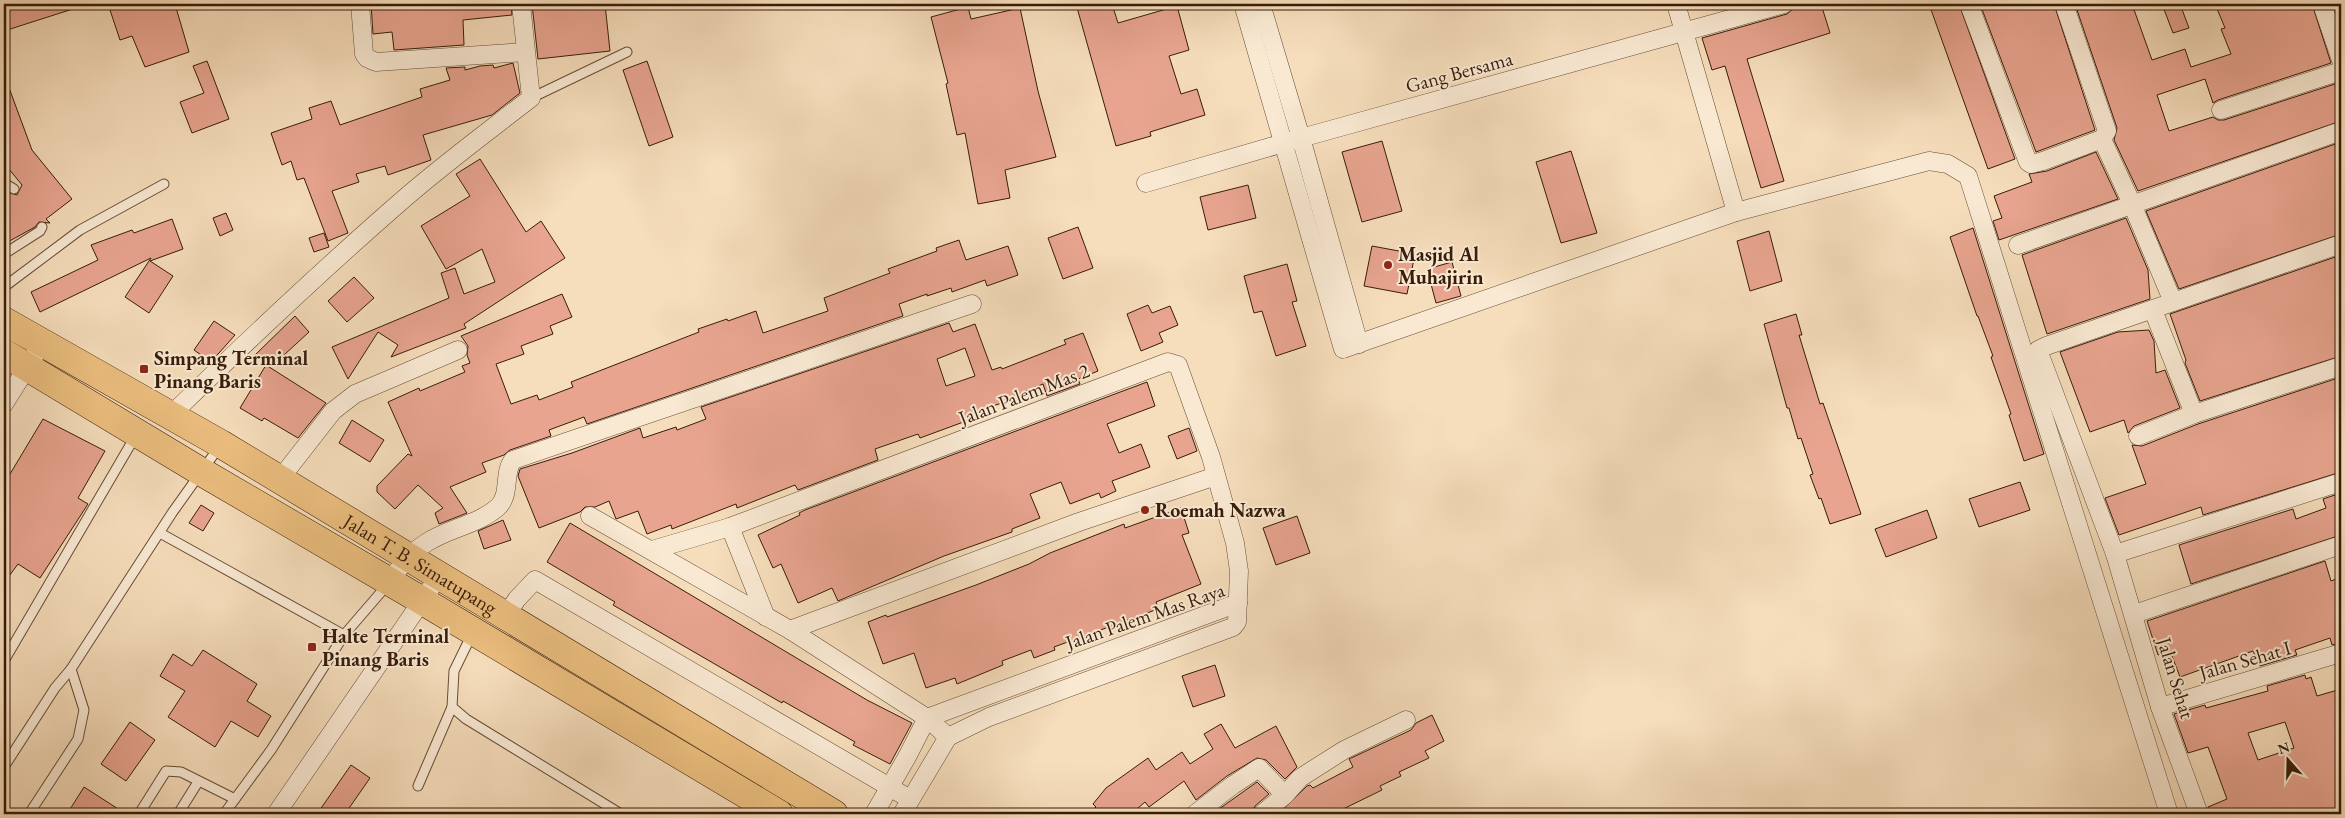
<svg xmlns="http://www.w3.org/2000/svg" width="2345" height="818" font-family="'EB Garamond',serif">
  <rect width="100%" height="100%" fill="#f6ddbb"/>
  <filter id="stains"><feTurbulence type="fractalNoise" baseFrequency=".004" numOctaves="4"/><feColorMatrix values="0 0 0 0 .2 0 0 0 0 .09 0 0 0 0 .02 0 0 0 .5 -.17"/></filter>
  <radialGradient id="worn" r=".72"><stop offset=".6" stop-color="#630" stop-opacity="0"/><stop offset="1" stop-color="#630" stop-opacity=".3"/></radialGradient>
  <g fill="#e8a48f" stroke="#371c0a" fill-rule="evenodd">
    <polygon points="4,4 79,4 79,7 4,31"/>
    <polygon points="108,4 175,4 189,52 145,67 132,36 120,40"/>
    <polygon points="371,4 511,4 512,15 463,20 464,45 394,50 392,32 373,34"/>
    <polygon points="532,4 605,4 610,51 538,59"/>
    <polygon points="1076,4 1112,4 1118,23 1177,6 1189,50 1169,56 1181,94 1197,89 1205,115 1150,132 1151,136 1116,146"/>
    <polygon points="1807,4 1821,4 1830,33 1747,59 1784,181 1761,188 1725,66 1712,70 1702,38 1787,14 1794,8"/>
    <polygon points="1929,4 1959,4 2015,159 1988,169"/>
    <polygon points="1980,4 2054,4 2095,130 2036,152"/>
    <polygon points="2075,4 2132,4 2152,60 2185,49 2191,67 2231,54 2221,29 2225,28 2215,4 2312,4 2331,63 2218,100 2213,103 2205,79 2157,95 2169,131 2213,117 2218,120 2224,120 2338,83 2341,93 2341,121 2138,191 2114,140 2117,128"/>
    <polygon points="2162,4 2180,4 2189,28 2173,33"/>
    <polygon points="968,7 971,19 1020,8 1038,91 1056,157 1005,170 1010,198 978,204 965,133 957,135 946,84 948,83 931,17"/>
    <polygon points="207,61 229,119 192,133 180,102 204,93 193,66"/>
    <polygon points="647,61 673,137 649,146 623,70"/>
    <polygon points="513,63 520,93 492,115 423,135 431,160 388,175 385,166 356,174 359,182 332,191 348,233 328,241 304,178 297,180 291,161 282,165 271,133 312,119 309,108 331,101 340,125 422,97 420,89 450,80 446,68 465,67 465,70 480,66 493,65 494,68"/>
    <polygon points="5,77 32,150 72,199 46,219 50,223 39,222 35,227 4,244 4,194 7,192 17,195 22,185 4,163"/>
    <polygon points="1382,141 1402,211 1362,222 1342,152"/>
    <polygon points="2341,142 2341,234 2179,289 2146,211"/>
    <polygon points="1571,151 1597,233 1561,243 1536,162"/>
    <polygon points="2096,152 2118,199 1999,240 1993,221 2002,218 1994,196 2032,182 2029,174 2047,171"/>
    <polygon points="480,159 526,232 541,221 565,258 464,324 466,328 391,357 398,345 378,332 348,379 332,347 449,298 441,273 455,268 464,294 495,282 482,249 446,269 421,226 470,196 456,174"/>
    <polygon points="1248,185 1256,218 1208,230 1200,197"/>
    <polygon points="226,213 233,230 220,236 213,218"/>
    <polygon points="2126,218 2148,270 2150,299 2047,334 2022,255"/>
    <polygon points="172,219 183,249 150,261 173,276 149,313 125,297 151,258 40,312 31,292 98,260 91,245 132,230 134,233"/>
    <polygon points="1078,227 1093,268 1063,279 1048,238"/>
    <polygon points="1973,228 2044,454 2024,461 2009,415 2011,414 1991,357 1993,356 1978,316 1977,316 1950,237"/>
    <polygon points="1769,231 1782,281 1750,291 1737,241"/>
    <polygon points="324,233 329,247 314,252 309,238"/>
    <polygon points="959,240 966,260 1008,246 1018,275 987,286 985,280 952,292 951,288 927,296 927,294 899,304 903,316 587,424 584,417 549,430 551,436 510,450 504,455 482,463 486,472 450,487 467,513 439,524 435,513 443,508 418,485 395,509 377,492 377,486 408,454 412,456 388,402 419,388 420,391 465,372 462,366 470,363 467,355 468,346 461,336 562,294 572,317 550,326 553,334 521,346 524,354 496,364 511,404 537,395 539,400 573,387 571,382 699,332 698,329 727,319 728,321 756,311 763,333 828,311 824,298 890,273 888,269 937,251 936,248"/>
    <polygon points="1372,246 1415,254 1407,294 1364,286"/>
    <polygon points="2341,255 2341,356 2200,401 2185,363 2186,360 2170,314"/>
    <polygon points="1452,262 1461,296 1436,303 1427,269"/>
    <polygon points="1287,264 1297,301 1292,302 1306,346 1276,356 1262,311 1254,313 1244,276"/>
    <polygon points="354,277 374,298 347,322 328,301"/>
    <polygon points="1148,305 1152,313 1170,306 1178,325 1159,333 1163,342 1141,351 1127,314"/>
    <polygon points="1796,314 1802,335 1799,335 1820,404 1823,403 1861,514 1830,524 1821,498 1819,499 1810,475 1813,474 1801,438 1798,439 1789,408 1787,408 1764,324"/>
    <polygon points="295,316 309,332 271,367 255,355"/>
    <polygon points="214,321 235,335 211,362 194,350"/>
    <path d="M949,323L953,332L975,324L992,370L1001,367L1002,369L1066,344L1064,340L1083,333L1098,371L1078,379L1080,384L1047,396L1043,384L1012,397L1013,399L976,412L977,417L920,438L918,434L875,449L878,460L798,490L795,485L737,508L736,504L672,529L671,525L647,534L638,511L616,519L609,501L595,507H585L580,512L539,528L518,476L520,469L572,453L640,428L643,438L676,427L677,430L706,419L701,407ZM965,348L975,376L946,386L937,359Z"/>
    <polygon points="2149,330 2154,341 2156,373 2165,370 2180,408 2134,426 2128,433 2124,420 2090,432 2060,352 2118,332"/>
    <polygon points="266,365 326,403 298,438 264,418 262,421 240,408"/>
    <polygon points="2341,377 2341,472 2203,515 2201,507 2119,535 2105,498 2146,484 2132,445 2142,446 2198,424"/>
    <polygon points="1147,382 1155,406 1107,424 1119,453 1141,444 1150,467 1112,481 1116,491 1101,498 1099,493 1070,504 1061,482 1030,494 1040,518 1012,529 1012,532 944,556 838,601 832,588 798,603 781,564 773,568 758,535 800,515 799,513 805,510"/>
    <polygon points="43,419 105,451 78,498 88,504 40,578 18,564 4,583 4,484"/>
    <polygon points="352,420 384,440 370,462 339,443"/>
    <polygon points="1189,428 1197,451 1177,459 1168,436"/>
    <polygon points="2020,482 2030,510 1979,527 1969,499"/>
    <polygon points="2341,493 2341,535 2191,584 2179,545 2293,509 2296,519 2326,508 2323,499"/>
    <polygon points="201,505 214,513 203,531 189,523"/>
    <polygon points="1181,508 1189,533 1182,535 1201,584 1156,602 1158,609 1054,647 1055,650 1034,658 1031,650 1002,661 1003,665 957,684 955,678 926,688 914,653 883,664 868,622 886,615 887,617 976,585 1029,564 1050,553 1124,524 1125,528"/>
    <polygon points="1927,510 1937,538 1886,557 1875,529"/>
    <polygon points="1297,516 1310,553 1276,565 1263,528"/>
    <polygon points="503,520 511,540 484,549 478,531"/>
    <polygon points="570,523 867,700 912,723 890,764 853,745 855,742 783,701 782,703 613,605 615,602 547,562"/>
    <polygon points="2325,561 2331,581 2341,577 2341,643 2332,645 2330,638 2295,650 2297,655 2260,666 2253,651 2180,677 2170,651 2158,655 2147,621"/>
    <polygon points="203,650 257,684 247,701 271,716 258,737 231,721 215,747 168,717 185,691 160,676 173,654 192,666"/>
    <polygon points="1215,665 1225,696 1193,707 1182,676"/>
    <path d="M2305,675L2306,679L2311,677L2317,696L2341,689V706L2336,708L2341,724V814H2281L2278,808L2261,814H2209L2208,807L2227,799L2208,747L2188,753L2174,714L2205,705L2206,708L2268,691L2267,686ZM2285,722L2294,748L2258,760L2248,733Z"/>
    <polygon points="1432,715 1444,741 1425,751 1429,758 1399,772 1401,776 1380,786 1382,790 1333,814 1278,814 1307,786 1310,785 1313,788 1353,767 1349,759 1411,730 1416,723"/>
    <polygon points="130,722 155,740 126,781 101,764"/>
    <polygon points="1221,724 1235,748 1276,726 1297,767 1285,779 1266,760 1257,758 1227,776 1196,800 1184,781 1149,807 1145,802 1131,814 1088,814 1096,807 1093,804 1106,788 1148,758 1156,770 1182,752 1190,764 1213,749 1204,734"/>
    <polygon points="351,765 370,778 345,814 317,814"/>
    <polygon points="1257,782 1269,794 1255,806 1252,814 1212,814"/>
    <polygon points="84,787 126,814 67,814"/>
  </g>
  <g fill="none" stroke-linecap="round" stroke-linejoin="round">
    <defs>
      <g id="lane">
        <polyline points="531,98 627,52"/>
        <polyline points="4,183 14,189"/>
        <polyline points="4,254 40,231 42,227"/>
        <polyline points="4,287 80,230 164,184"/>
        <polyline points="160,533 344,635"/>
        <polyline points="472,634 454,671 452,707 466,719 621,814"/>
        <polyline points="4,661 136,435"/>
        <polyline points="4,767 55,688 71,669"/>
        <polyline points="418,786 452,707"/>
        <polyline points="29,814 78,739 84,710 71,669 172,513 219,447"/>
        <polyline points="139,814 166,771 181,772 235,799"/>
        <polyline points="178,814 198,782"/>
        <polyline points="224,814 271,750 344,635 388,584"/>
      </g>
      <g id="street">
        <polyline points="360,4 364,54 367,58 376,62 525,52"/>
        <polyline points="1243,4 1343,349 1736,212 1929,161 1948,164 1968,176 2169,814"/>
        <polyline points="1261,4 1301,138 1359,344"/>
        <polyline points="1676,4 1736,212"/>
        <polyline points="1969,4 2023,149 2028,162 2031,164 2043,161 2102,139 2107,131 2064,4"/>
        <polyline points="2322,4 2341,60"/>
        <polyline points="2221,110 2341,71"/>
        <polyline points="2102,139 2132,204 2173,302"/>
        <polyline points="1146,183 1301,138 1784,4"/>
        <polyline points="2018,245 2341,131"/>
        <polyline points="2153,310 2194,414"/>
        <polyline points="4,404 43,342"/>
        <path d="M171,415C245,343 320,272 398,204C441,166 486,133 531,98L521,4"/>
        <polyline points="2138,436 2194,414 2341,366"/>
        <polyline points="280,479 333,411 355,394 458,350"/>
        <polyline points="590,516 790,630 927,718 948,737"/>
        <polyline points="730,527 766,617"/>
        <polyline points="652,550 730,527 1168,362 1178,365 1211,457 1235,543 1239,571 1237,622 1233,627 989,717 948,737"/>
        <polyline points="2115,554 2341,482"/>
        <path d="M389,582C400,567 410,553 426,543C448,528 478,525 498,507C511,495 503,472 513,460L972,304"/>
        <polyline points="2134,614 2341,545"/>
        <polyline points="506,615 517,599 535,580 910,799"/>
        <polyline points="790,630 1079,522 1216,476"/>
        <polyline points="2160,707 2341,653"/>
        <polyline points="927,718 1238,603"/>
        <polyline points="276,814 439,576"/>
        <polyline points="874,814 907,757 927,718"/>
        <polyline points="902,814 948,737"/>
        <polyline points="1195,814 1233,785 1259,768 1285,795"/>
        <polyline points="1262,814 1285,795 1300,778 1344,750 1406,720"/>
        <polyline points="2199,814 2160,707 2115,554 2038,350 2046,346 2341,244"/>
      </g>
      <g id="primary">
        <path id="s1" d="M4,321L221,444L834,814"/>
        <polyline points="4,353 200,471 421,600 779,814"/>
      </g>
    </defs>
    <use href="#lane" stroke="#674c36" stroke-width="11"/>
    <use href="#street" stroke="#674c36" stroke-width="19"/>
    <use href="#primary" stroke="#371c0a" stroke-width="29"/>
    <use href="#lane" stroke="#f9e9d3" stroke-width="9"/>
    <use href="#street" stroke="#f9e9d3" stroke-width="18"/>
    <use href="#primary" stroke="#ebbe7e" stroke-width="28"/>
  </g>
  <g fill="#8f2418" stroke="#f9e9d3" stroke-width="2">
    <circle cx="1388" cy="265" r="5"/>
    <rect x="139" y="364" width="10" height="10" rx="2.5"/>
    <circle cx="1145" cy="510" r="5"/>
    <rect x="307" y="642" width="10" height="10" rx="2.5"/>
  </g>
  <g text-anchor="middle" stroke-width="4" stroke-linejoin="round" paint-order="stroke">
    <g font-size="20" fill="#371c0a" stroke="#f9e9d3">
      <text transform="translate(1459 72) rotate(-15)" y="7">Gang Bersama</text>
      <text transform="translate(1024 394) rotate(-21)" y="7">Jalan Palem Mas 2</text>
      <text dy="7" stroke="none"><textPath href="#s1" startOffset="482">Jalan T. B. Simatupang</textPath></text>
      <text transform="translate(1145 616) rotate(-19)" y="7">Jalan Palem Mas Raya</text>
      <text transform="translate(2245 660) rotate(-16)" y="7">Jalan Sehat I</text>
      <text transform="translate(2176 678) rotate(73)" y="7">Jalan Sehat</text>
    </g>
    <g font-size="20" font-weight="bold" fill="#371c0a" stroke="#f9e9d3" text-anchor="start">
      <text x="1398" y="261">Masjid Al<tspan x="1398" dy="23">Muhajirin</tspan></text>
      <text x="154" y="365">Simpang Terminal<tspan x="154" dy="23">Pinang Baris</tspan></text>
      <text x="1155" y="517">Roemah Nazwa</text>
      <text x="322" y="643">Halte Terminal<tspan x="322" dy="23">Pinang Baris</tspan></text>
    </g>
  </g>
  <rect width="2345" height="818" fill="none" stroke="#f6ddbb" stroke-width="20"/>
  <rect x="5" y="5" width="2335" height="808" fill="none" stroke="#371c0a" stroke-width="2.5"/>
  <rect x="10" y="10" width="2325" height="798" fill="none" stroke="#371c0a"/>
  <g transform="translate(2288 760) rotate(340)" stroke="#f9e9d3" stroke-width="4" paint-order="stroke">
  <path d="M0-4L9 19L0 12L-9 19Z" fill="#371c0a"/>
  <text y="-8" font-size="14" font-weight="bold" text-anchor="middle" fill="#371c0a">N</text>
  </g>
  <rect width="100%" height="100%" filter="url(#stains)"/>
  <rect width="100%" height="100%" fill="url(#worn)"/>
</svg>
